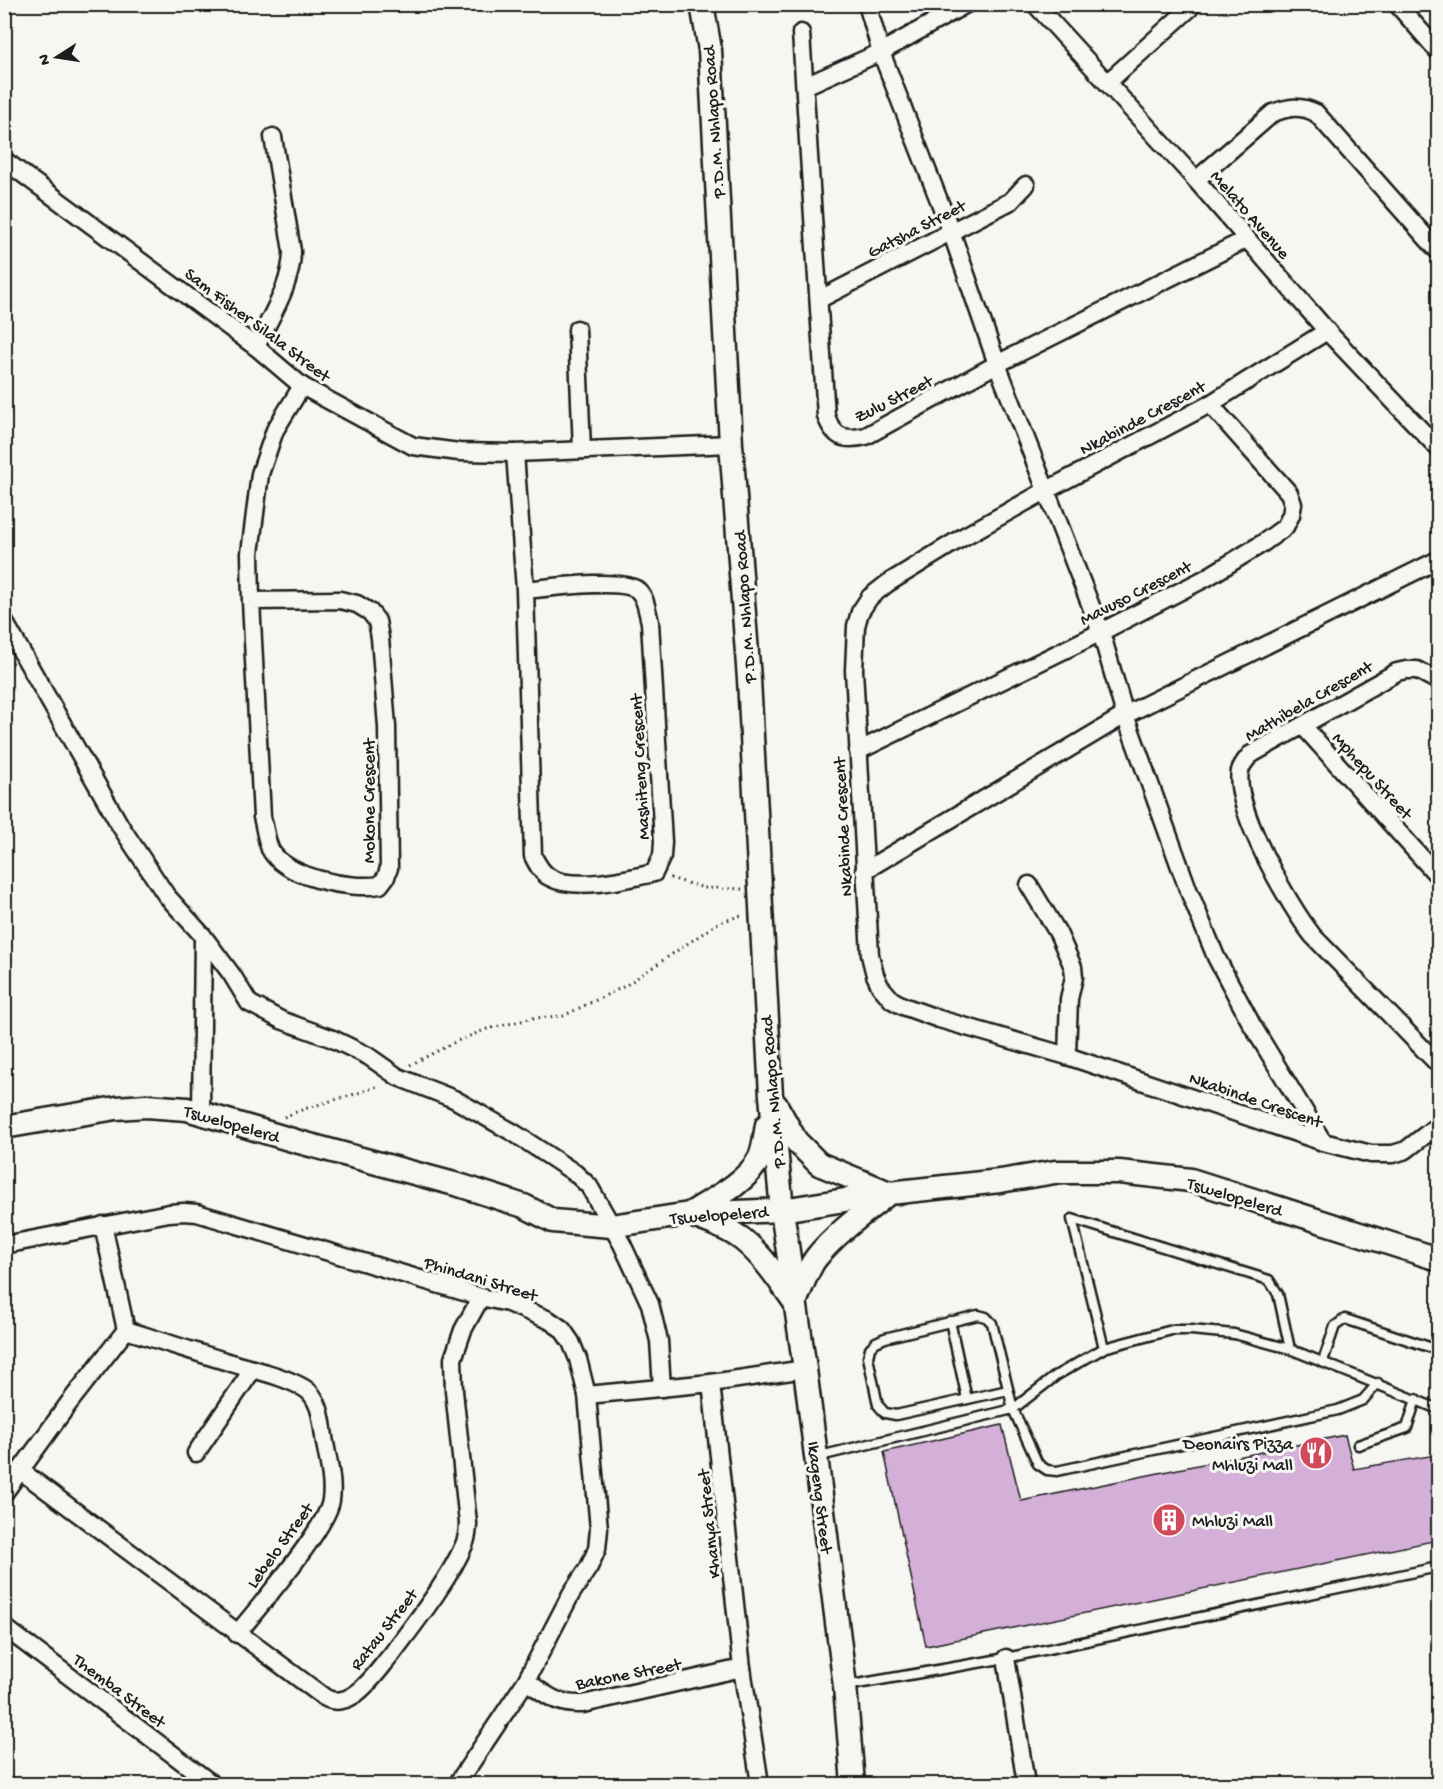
<svg xmlns="http://www.w3.org/2000/svg" width="1443" height="1789" font-family="'Gochi Hand',sans-serif">
  <rect width="100%" height="100%" fill="#f6f6f2"/>
  <filter id="ink" filterUnits="userSpaceOnUse"><feTurbulence type="fractalNoise" baseFrequency=".0167" numOctaves="2"/><feDisplacementMap in="SourceGraphic" scale="12" xChannelSelector="R" yChannelSelector="G"/><feConvolveMatrix kernelMatrix="1 2 1 2 8 2 1 2 1" color-interpolation-filters="sRGB"/></filter>
  <g filter="url(#ink)">
    <polygon fill="#d4b0d9" stroke="#1c1c1c" stroke-width="1.5" points="1002,1425 1021,1501 1345,1435 1354,1469 1435,1455 1438,1472 1438,1540 926,1646 884,1452"/>
    <g fill="none" stroke-linecap="round" stroke-linejoin="round">
      <defs>
        <g id="lane">
          <polyline points="950,1321 967,1399"/>
          <polyline points="1104,1348 1072,1219 1269,1280 1278,1294 1290,1349"/>
          <polyline points="1323,1361 1335,1326 1345,1319 1438,1350"/>
          <polyline points="1008,1390 896,1415 885,1413 878,1405 868,1357 870,1348 876,1342 885,1338 978,1315 986,1317 992,1323 1013,1409 1038,1464 1047,1470 1057,1471 1338,1410 1363,1400 1378,1383"/>
          <polyline points="1358,1445 1407,1428 1416,1399"/>
          <polyline points="816,1457 1013,1409 1057,1375 1104,1348 1172,1330 1191,1330 1234,1334 1290,1349 1438,1409"/>
          <polyline points="846,1686 1006,1658 1438,1567"/>
        </g>
        <g id="street">
          <polyline points="867,4 881,52 951,231 997,364 1101,632 1125,715 1188,889 1216,957 1252,1025 1323,1142"/>
          <polyline points="1035,4 1196,180 1327,331 1438,448"/>
          <polyline points="1397,4 1438,51"/>
          <path d="M801,33L826,416C834,438 844,441 866,436L997,364L1247,239"/>
          <polyline points="1108,82 1190,8 1191,4"/>
          <polyline points="805,86 881,52 966,4"/>
          <polyline points="4,160 256,347 302,386 413,446 459,452 515,453 731,444"/>
          <path d="M1196,180L1273,113C1289,107 1300,105 1316,113L1438,251"/>
          <polyline points="820,299 1011,201 1026,185"/>
          <polyline points="577,329 582,450"/>
          <polyline points="1327,331 1210,404 1047,490 963,537 888,583 870,597 860,612 856,626 854,670 870,955 875,975 880,986 892,1000 903,1006 939,1019 1067,1056 1323,1142 1371,1154 1393,1154 1406,1150 1438,1125"/>
          <path d="M256,347C270,317 292,285 292,251L273,137"/>
          <path d="M515,453L525,590L533,856C537,864 542,874 551,878C576,891 627,879 654,873L662,856L663,842L650,622C647,612 646,595 636,589C617,578 548,588 525,590"/>
          <path d="M251,601L340,600L357,604L370,612L377,621L380,638L387,727L389,868L386,877L380,885C351,890 285,878 270,849C266,839 265,828 262,817L251,601L250,553L260,474L275,430L302,386"/>
          <polyline points="4,621 121,827 166,895 203,936 232,975 249,1003 281,1020 333,1039 368,1056 398,1077 454,1099 514,1133 575,1173 589,1186 622,1244 650,1304 659,1341 662,1388"/>
          <path d="M1438,681L1417,670H1406L1397,672L1250,755C1246,760 1242,764 1240,771C1233,808 1289,906 1313,936L1438,1064"/>
          <polyline points="1303,726 1438,876"/>
          <polyline points="858,751 1101,632 1206,578 1263,543 1285,527 1291,515 1293,504 1289,493 1210,404"/>
          <polyline points="864,871 1125,715 1438,560"/>
          <polyline points="1029,885 1058,933 1073,967 1074,977 1069,999 1067,1056"/>
          <polyline points="201,1114 203,936"/>
          <polyline points="4,1245 169,1213 184,1212 197,1213 481,1297 508,1303 549,1320 562,1329 571,1342 578,1359 587,1395 599,1529 597,1549 589,1567 571,1594 526,1681 457,1784"/>
          <path d="M126,1330C162,1341 198,1353 235,1364C258,1371 283,1376 304,1388C320,1397 322,1421 324,1437C327,1457 334,1480 331,1500C328,1527 257,1609 237,1634"/>
          <polyline points="711,1383 805,1369"/>
          <polyline points="587,1395 711,1383 742,1668 760,1784"/>
          <polyline points="196,1453 253,1369"/>
          <path d="M21,1471L324,1697C335,1704 348,1700 358,1692C371,1682 381,1667 392,1654C415,1623 449,1580 464,1545C467,1538 468,1531 468,1523L454,1391L453,1359L463,1330L481,1297"/>
          <polyline points="4,1493 69,1403 126,1330 103,1225"/>
          <polyline points="4,1627 212,1784"/>
          <polyline points="1006,1658 1026,1784"/>
          <path d="M526,1681C547,1695 556,1705 583,1704L742,1668"/>
        </g>
        <g id="secondary">
          <polyline points="702,4 710,50 731,444 749,679 771,1096 782,1210 805,1369 845,1686 853,1784"/>
          <path d="M776,1105L796,1141L819,1164L889,1193C865,1212 835,1234 816,1258C807,1270 802,1286 796,1300"/>
          <polyline points="4,1127 116,1108 146,1106 187,1109 299,1142 462,1186 524,1206 553,1221 611,1226 689,1214 782,1210 889,1193 1000,1181 1055,1172 1119,1172 1191,1180 1438,1259"/>
          <path d="M691,1213C712,1200 749,1181 760,1157C764,1148 765,1136 767,1125"/>
          <path d="M696,1217C712,1223 729,1229 743,1240C763,1256 779,1280 794,1301"/>
        </g>
      </defs>
      <use href="#lane" stroke="#1c1c1c" stroke-width="13"/>
      <use href="#street" stroke="#1c1c1c" stroke-width="21"/>
      <use href="#secondary" stroke="#1c1c1c" stroke-width="27"/>
      <g stroke="#1c1c1c" stroke-width="3" stroke-dasharray="1.5 4.5" stroke-linecap="butt">
        <polyline points="670,878 704,888 743,889"/>
        <polyline points="410,1065 457,1041 487,1029 534,1018 563,1016 625,986 718,923 742,915"/>
        <path d="M284,1117C315,1103 349,1098 380,1085"/>
      </g>
      <use href="#lane" stroke="#f6f6f2" stroke-width="8"/>
      <use href="#street" stroke="#f6f6f2" stroke-width="16"/>
      <use href="#secondary" stroke="#f6f6f2" stroke-width="22"/>
    </g>
  </g>
  <defs>
    <symbol id="restaurant-disc" viewBox="-11 -11 22 22"><circle r="9.5" fill="#d1495b" stroke="#f6f6f2"/><path d="M-5-6h1v4h1v-4h1v4h1v-4h1v5L-1.5 .5V6h-2V.5L-5-1ZM5-6V6H3V1.5H1.5Q1.5-4 5-6Z" fill="#fff"/></symbol>
    <symbol id="building-disc" viewBox="-11 -11 22 22"><circle r="9.5" fill="#d1495b" stroke="#f6f6f2"/><path d="M-4-6H4V6H1V3H-1V6H-4ZM-2.5-4.3h1.7v1.8h-1.7ZM.8-4.3h1.7v1.8H.8ZM-2.5-1h1.7V.8h-1.7ZM.8-1h1.7V.8H.8Z" fill="#fff"/></symbol>
  </defs>
  <g fill-rule="evenodd">
    <use href="#restaurant-disc" x="1297" y="1434" width="38" height="38"/>
    <use href="#building-disc" x="1150" y="1501" width="38" height="38"/>
  </g>
  <g text-anchor="middle" stroke-width="6" stroke-linejoin="round" paint-order="stroke">
    <g font-size="18" fill="#1c1c1c" stroke="#f6f6f2">
      <text transform="translate(713 122) rotate(-94)" y="6">P.D.M. Nhlapo Road</text>
      <text transform="translate(1251 214) rotate(49)" y="6">Melato Avenue</text>
      <text transform="translate(916 228) rotate(-27)" y="6">Gatsha Street</text>
      <text transform="translate(258 324) rotate(37)" y="6">Sam Fisher Silala Street</text>
      <text transform="translate(893 398) rotate(-27)" y="6">Zulu Street</text>
      <text transform="translate(1142 417) rotate(-28)" y="6">Nkabinde Crescent</text>
      <text transform="translate(1135 592) rotate(-27)" y="6">Mavuso Crescent</text>
      <text transform="translate(744 607) rotate(-94)" y="6">P.D.M. Nhlapo Road</text>
      <text transform="translate(1308 700) rotate(-30)" y="6">Mathibela Crescent</text>
      <text transform="translate(639 767) rotate(-93)" y="6">Mashiteng Crescent</text>
      <text transform="translate(1373 775) rotate(48)" y="6">Mphepu Street</text>
      <text transform="translate(368 801) rotate(-90)" y="6">Mokone Crescent</text>
      <text transform="translate(842 827) rotate(-93)" y="6">Nkabinde Crescent</text>
      <text transform="translate(772 1092) rotate(-95)" y="6">P.D.M. Nhlapo Road</text>
      <text transform="translate(1256 1099) rotate(19)" y="6">Nkabinde Crescent</text>
      <text transform="translate(232 1123) rotate(16)" y="6">Tswelopelerd</text>
      <text transform="translate(1235 1196) rotate(17)" y="6">Tswelopelerd</text>
      <text transform="translate(719 1214) rotate(-4)" y="6">Tswelopelerd</text>
      <text transform="translate(481 1278) rotate(17)" y="6">Phindani Street</text>
      <text transform="translate(821 1497) rotate(83)" y="6">Ikageng Street</text>
      <text transform="translate(708 1524) rotate(-96)" y="6">Khanya Street</text>
      <text transform="translate(279 1545) rotate(-54)" y="6">Lebelo Street</text>
      <text transform="translate(383 1629) rotate(-52)" y="6">Ratau Street</text>
      <text transform="translate(628 1673) rotate(-11)" y="6">Bakone Street</text>
      <text transform="translate(120 1690) rotate(37)" y="6">Themba Street</text>
    </g>
    <g font-size="18" fill="#1c1c1c" stroke="#f6f6f2" text-anchor="end">
      <text x="1293" y="1449">Deonairs Pizza<tspan x="1293" dy="21">Mhluzi Mall</tspan></text>
      <text x="1192" y="1526" text-anchor="start">Mhluzi Mall</text>
    </g>
  </g>
  <rect width="1443" height="1789" fill="none" stroke="#f6f6f2" stroke-width="24"/>
  <rect x="12" y="12" width="1419" height="1765" fill="none" stroke="#1c1c1c" stroke-width="2" filter="url(#ink)"/>
  <g transform="translate(57 57) rotate(258)" stroke="#f6f6f2" stroke-width="4.5" paint-order="stroke">
  <path d="M0-4.5L10 22L0 15L-10 22Z" fill="#1c1c1c"/>
  <text y="-9" font-size="16" font-weight="bold" text-anchor="middle" fill="#1c1c1c">N</text>
  </g>
</svg>
